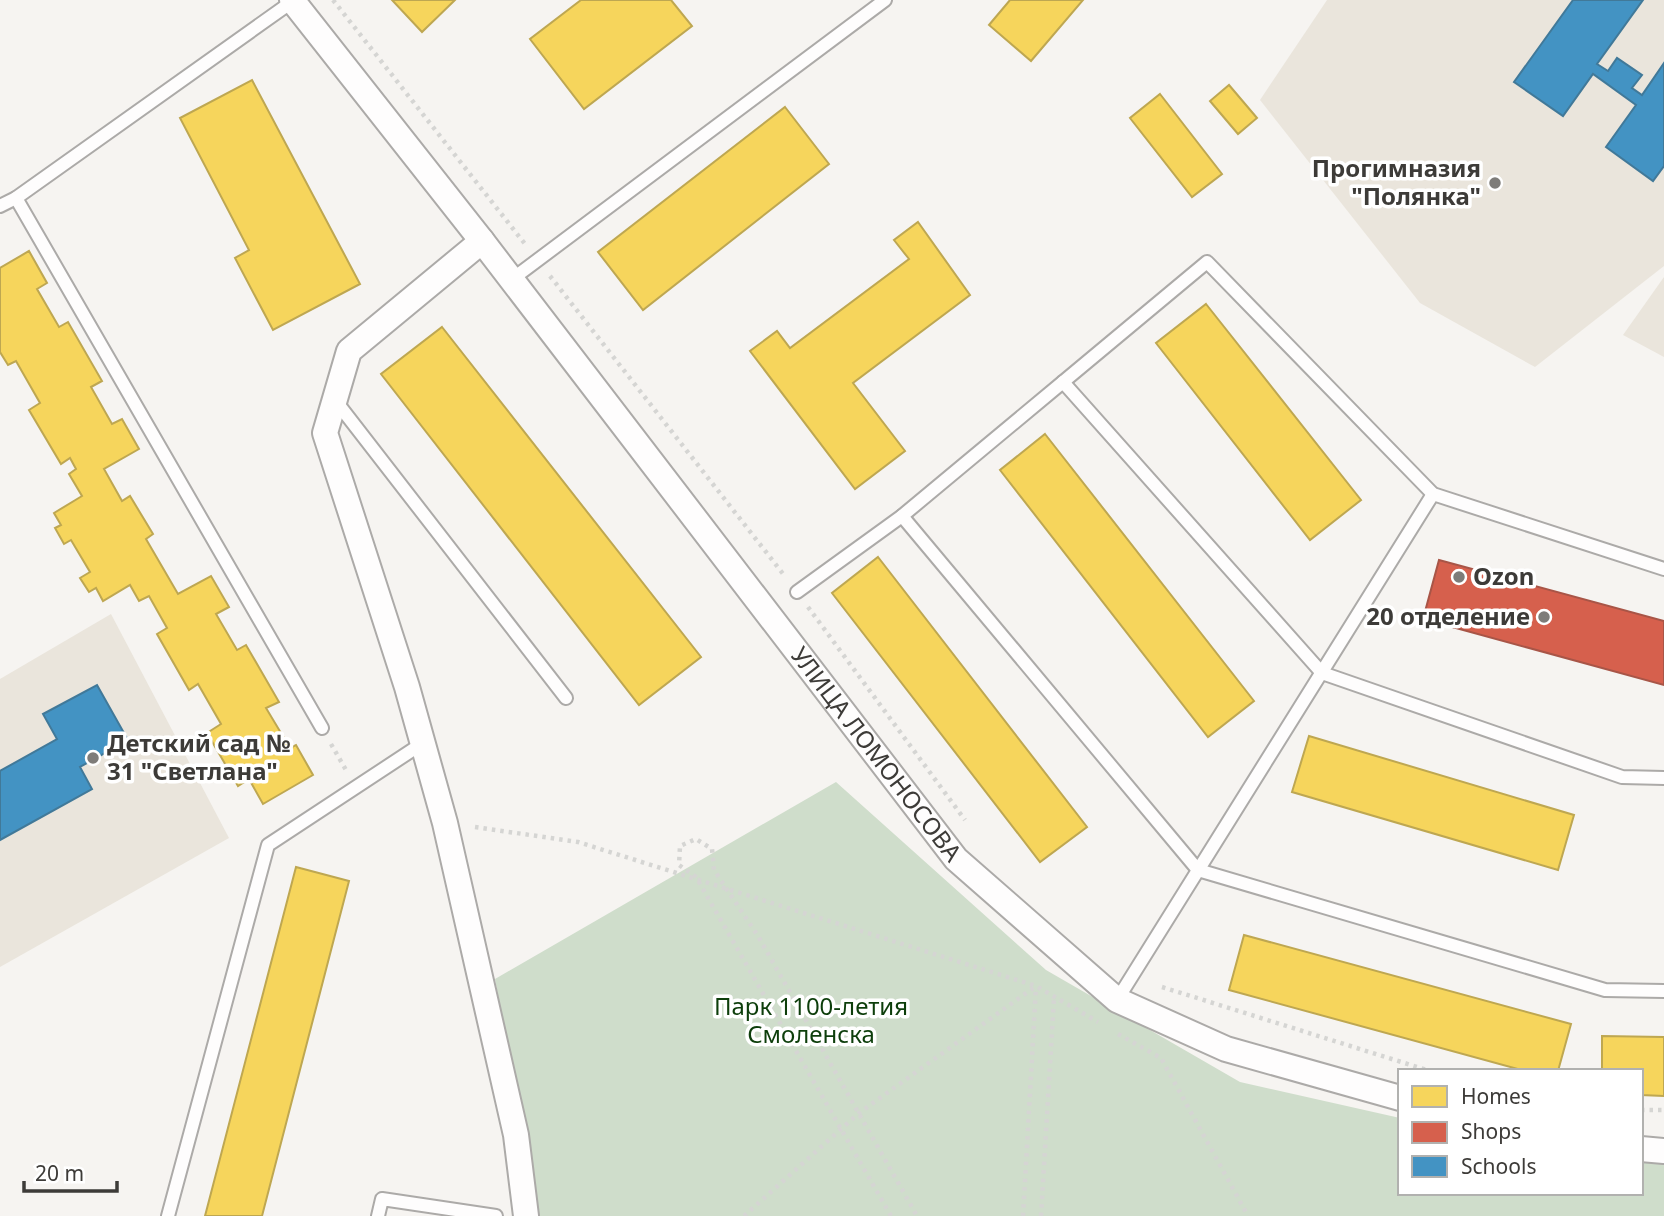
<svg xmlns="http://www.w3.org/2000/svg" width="1664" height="1216" font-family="'Noto Sans',sans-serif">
  <rect width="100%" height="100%" fill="#f6f4f1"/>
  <g fill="#eae5dc">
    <polygon points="1327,0 1664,0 1664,266 1535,367 1420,303 1260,100"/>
    <polygon points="1664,277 1664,357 1623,335"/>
    <polygon points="111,614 229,838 0,967 0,679"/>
  </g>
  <polygon fill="#cfddcb" points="836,782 1046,970 1240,1082 1400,1118 1400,1193 1641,1193 1641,1161 1664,1164 1664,1216 539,1216 495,979"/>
  <g fill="#f6d55c" stroke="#bea751" stroke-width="2">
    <polygon points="392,0 455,0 422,32"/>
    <polygon points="581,0 671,0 692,26 584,109 530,39"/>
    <polygon points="1010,0 1083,0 1031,61 989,25"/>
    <polygon points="252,80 360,284 273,330 235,258 249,250 180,118"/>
    <polygon points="1229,85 1257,118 1238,134 1210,101"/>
    <polygon points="1160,94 1222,174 1192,197 1130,118"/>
    <polygon points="785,107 829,164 643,310 598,252"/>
    <polygon points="918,222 970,295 853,383 905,451 855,489 750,351 777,331 790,348 909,259 894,240"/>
    <polygon points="29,251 47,283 37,289 59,327 68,322 102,381 91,387 112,424 122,419 139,449 104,469 122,501 130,496 153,534 146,539 178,594 211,576 229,607 216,614 237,650 246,645 279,702 266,708 290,748 296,745 313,775 263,804 249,779 238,786 207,733 221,724 198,684 189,690 157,634 167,628 149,596 139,601 130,585 103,601 96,588 89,592 80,578 90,572 71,540 64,544 55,528 61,525 54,513 82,496 69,474 76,469 70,458 61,464 29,410 40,403 16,361 8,365 0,352 0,268"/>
    <polygon points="1206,304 1361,500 1310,540 1156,343"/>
    <polygon points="442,327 701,657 639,705 381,374"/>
    <polygon points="1045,434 1254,701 1208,737 1000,470"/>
    <polygon points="878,557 1087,827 1040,862 832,593"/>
    <polygon points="1309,736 1574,815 1558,870 1292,792"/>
    <polygon points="296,867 349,881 262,1216 205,1216"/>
    <polygon points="1244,935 1571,1024 1558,1071 1525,1071 1229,990"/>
    <polygon points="1602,1036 1664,1037 1664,1096 1641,1095 1641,1071 1602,1071"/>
  </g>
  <polygon fill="#d6604d" stroke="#a85547" stroke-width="2" points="1439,560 1664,621 1664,685 1423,619"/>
  <g fill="#4393c3" stroke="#417999" stroke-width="2">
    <polygon points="1573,0 1643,0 1597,64 1608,71 1617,58 1642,75 1632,88 1642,95 1664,63 1664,166 1653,181 1606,147 1636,105 1593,74 1563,116 1514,82"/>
    <polygon points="97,685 128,740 80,767 92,789 0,840 0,771 57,739 43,714"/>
  </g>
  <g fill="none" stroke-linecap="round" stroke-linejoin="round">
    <defs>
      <g id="lane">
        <polyline points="293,1 16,198 322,728"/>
        <polyline points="0,206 16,198"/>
        <polyline points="511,280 885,0"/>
        <polyline points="1063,382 1207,262 1433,494 1664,569"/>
        <polyline points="335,400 566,698"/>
        <polyline points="902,516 1198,870 1605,990 1664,991"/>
        <polyline points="797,592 902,516 1063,382 1322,673 1622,777 1664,778"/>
        <polyline points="1117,1000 1433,494"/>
        <polyline points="168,1216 268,845 423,743"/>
        <polyline points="378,1216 382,1199 496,1216"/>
      </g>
      <g id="street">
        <path id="s1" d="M292,0L482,241L956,859L1117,1000L1226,1049L1400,1098"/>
        <polyline points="482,241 349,351 325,433 407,687 445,823 516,1135 526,1216"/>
        <polyline points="1641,1149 1664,1151"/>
      </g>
    </defs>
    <use href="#lane" stroke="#acaaa8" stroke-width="16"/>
    <use href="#street" stroke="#acaaa8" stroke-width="28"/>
    <g stroke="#d5d5d3" stroke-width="4.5" stroke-dasharray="3.5 5" stroke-linecap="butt">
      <polyline points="333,0 525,244"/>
      <polyline points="550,276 784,575"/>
      <polyline points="808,607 965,820"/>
      <polyline points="331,744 346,770"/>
      <polyline points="475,827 578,842 1036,986 1098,1022"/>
      <polyline points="1162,987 1430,1071"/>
      <polyline points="1118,1034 1161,1058 1248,1216"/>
      <polyline points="1641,1110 1664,1110"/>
      <polyline points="744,1216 859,1113 1036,986"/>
      <polyline points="891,1216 696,877 679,865 680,846 696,839 712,849 714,870 758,936 917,1216"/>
      <polyline points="1023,1216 1036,987"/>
      <polyline points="1041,1216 1054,998"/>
    </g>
    <use href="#lane" stroke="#fefdfd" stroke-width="12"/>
    <use href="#street" stroke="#fefdfd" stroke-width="24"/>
  </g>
  <g fill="#7e7c79" stroke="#fff" stroke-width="2.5">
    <circle cx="1495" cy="183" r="7"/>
    <circle cx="1459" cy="577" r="7"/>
    <circle cx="1544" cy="617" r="7"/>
    <circle cx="93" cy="758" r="7"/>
  </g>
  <g text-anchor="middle" stroke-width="7" stroke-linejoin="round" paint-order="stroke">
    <g font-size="24" font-weight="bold" fill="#3d3b38" stroke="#fff" text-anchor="end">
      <text x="1481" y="177">Прогимназия<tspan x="1481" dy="28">"Полянка"</tspan></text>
      <text x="1473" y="585" text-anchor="start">Ozon</text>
      <text x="1530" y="625">20 отделение</text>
      <text x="107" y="752" text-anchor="start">Детский сад №<tspan x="107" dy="28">31 "Светлана"</tspan></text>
    </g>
    <g font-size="24" fill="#3d3b38" stroke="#fff">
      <text dy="8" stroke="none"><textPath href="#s1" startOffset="954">УЛИЦА ЛОМОНОСОВА</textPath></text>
    </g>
    <g font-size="24" fill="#0d3e0b" stroke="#fff">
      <text x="811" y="1015">Парк 1100-летия<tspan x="811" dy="28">Смоленска</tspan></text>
    </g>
  </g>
  <rect x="1398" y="1069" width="245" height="126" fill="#ffffff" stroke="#b1b1af" stroke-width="2"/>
  <rect x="1412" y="1086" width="35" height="21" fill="#f6d55c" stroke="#b1b1af" stroke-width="2"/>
  <text x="1461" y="1104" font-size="21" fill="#3d3b38">Homes</text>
  <rect x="1412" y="1122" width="35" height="21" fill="#d6604d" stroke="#b1b1af" stroke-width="2"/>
  <text x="1461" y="1139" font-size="21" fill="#3d3b38">Shops</text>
  <rect x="1412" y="1156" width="35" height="21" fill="#4393c3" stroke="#b1b1af" stroke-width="2"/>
  <text x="1461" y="1174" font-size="21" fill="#3d3b38">Schools</text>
  <path d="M24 1181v10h93v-10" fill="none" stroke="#3d3b38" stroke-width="3.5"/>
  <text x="35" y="1181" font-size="21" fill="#3d3b38" stroke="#ffffff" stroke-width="5" paint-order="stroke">20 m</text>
</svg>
